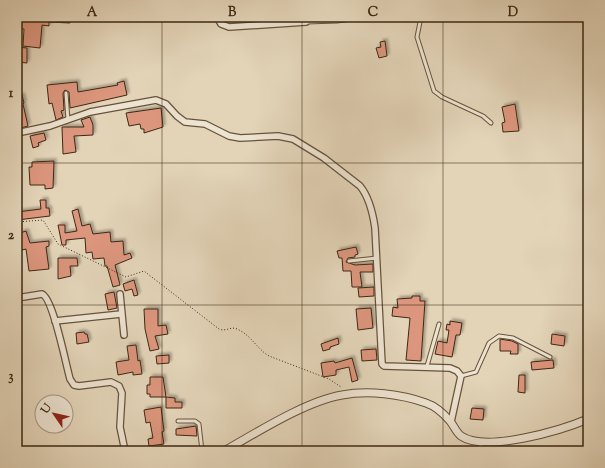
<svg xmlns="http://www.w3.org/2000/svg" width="605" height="468" font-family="'Sorts Mill Goudy',serif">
  <defs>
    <filter id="shadow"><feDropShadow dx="2.5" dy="-2.5" stdDeviation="1" flood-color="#0004"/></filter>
  </defs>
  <rect width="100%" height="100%" fill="#e3d4b8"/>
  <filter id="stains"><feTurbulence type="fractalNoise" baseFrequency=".005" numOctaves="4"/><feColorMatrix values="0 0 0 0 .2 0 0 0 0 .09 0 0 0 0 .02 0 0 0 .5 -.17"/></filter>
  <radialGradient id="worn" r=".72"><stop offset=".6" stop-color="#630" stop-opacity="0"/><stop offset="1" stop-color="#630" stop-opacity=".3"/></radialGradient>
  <g fill="#dc967d" stroke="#3e2813" filter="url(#shadow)">
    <polygon points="17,17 70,17 70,23 49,22 49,26 42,25 40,48 23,46 24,29 17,28"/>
    <polygon points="385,41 387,56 379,58 376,48 381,47 380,42"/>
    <polygon points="17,47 27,48 27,63 17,62"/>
    <polygon points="124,81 127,95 70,108 69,92 65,90 63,93 64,110 61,111 63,117 56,120 52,103 49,104 47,85 77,82 78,92 118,85 117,83"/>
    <polygon points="22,95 24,103 23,104 28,126 17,129 17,97"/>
    <polygon points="515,104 519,131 503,132 502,123 505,122 502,107"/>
    <polygon points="161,108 163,127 144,133 144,129 141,129 140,124 129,126 126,113"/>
    <polygon points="90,117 93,125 93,135 74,136 76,152 63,154 62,127 84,127 81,120"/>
    <polygon points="44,133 46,140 38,143 39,146 33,148 30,136"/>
    <polygon points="54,161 53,188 45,189 45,185 30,185 29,167 32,167 32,162"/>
    <polygon points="40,200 46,200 46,208 49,208 50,216 17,220 17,212 41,209"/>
    <polygon points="78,209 82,226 90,224 93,234 110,232 111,242 123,241 124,255 130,253 132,258 115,265 120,285 113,287 107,266 105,266 104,258 93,259 92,252 86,253 85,238 66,240 66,245 62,245 58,225 65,225 65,233 77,231 72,211"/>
    <polygon points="26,231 30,243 49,241 49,246 46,247 49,269 29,271 26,249 22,250 21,246 17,247 17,234"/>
    <polygon points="356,247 358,254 355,255 355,257 348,258 346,262 355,265 373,264 373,272 360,272 362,287 352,287 351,271 343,271 342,258 339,258 337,251"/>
    <polygon points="58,258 77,258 78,266 70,266 71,276 58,279"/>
    <polygon points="134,280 138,295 134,296 132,289 125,291 123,284"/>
    <polygon points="374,287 374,296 359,297 358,288"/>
    <polygon points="114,292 117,308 108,310 105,294"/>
    <polygon points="412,296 420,296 420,301 425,301 421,361 406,360 410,318 392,316 393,307 398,308 397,299 412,298"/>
    <polygon points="371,308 373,328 358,330 356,309"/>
    <polygon points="144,309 158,309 158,326 166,325 168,334 155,336 159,349 150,351 145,329"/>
    <polygon points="450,321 462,323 460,335 456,335 452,357 435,354 438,341 447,343 449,330 446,330 447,324 450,325"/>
    <polygon points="84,332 85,334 87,334 89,342 77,344 76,333"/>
    <polygon points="552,334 565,336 564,346 551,344"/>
    <polygon points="338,338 339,344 330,347 330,349 323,351 321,344"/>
    <polygon points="500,339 512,341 518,344 518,354 510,354 511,351 500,351"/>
    <polygon points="136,345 138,361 140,360 142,374 133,375 133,372 118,375 116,362 129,360 127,346"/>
    <polygon points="376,349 377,360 362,361 361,350"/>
    <polygon points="169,355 169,363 157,364 156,356"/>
    <polygon points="352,358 358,380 352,382 349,367 336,370 336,375 323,377 321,363 334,361 335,363"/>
    <polygon points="553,360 554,368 532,370 531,362"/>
    <polygon points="519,375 525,375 525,393 518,392"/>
    <polygon points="150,377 163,377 166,397 150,397 150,394 147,394 147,385 150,385"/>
    <polygon points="166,397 175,398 175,402 182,402 182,408 166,408"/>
    <polygon points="161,407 164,431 162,432 164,444 149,446 148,439 153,438 150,422 146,423 144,410"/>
    <polygon points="472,408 484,409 483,420 470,419"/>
    <polygon points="196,426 197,436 176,435 176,429"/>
  </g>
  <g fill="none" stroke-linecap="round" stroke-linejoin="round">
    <defs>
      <g id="service">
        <polyline points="421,17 417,37 434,91 442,97 483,116 491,123"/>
        <polyline points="306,22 337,21 366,17"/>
        <polyline points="66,93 68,120"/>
        <polyline points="349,261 377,258"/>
        <polyline points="427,366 439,324"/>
        <polyline points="461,376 476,372 489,343 499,336 513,338 550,357"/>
        <polyline points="178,421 195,421 199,424 202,451"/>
        <polyline points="477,451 483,443"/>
      </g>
      <g id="minor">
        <polyline points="217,17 221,24 229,27 306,22"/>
        <path d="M17,133L50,126L90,112L156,100L166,104L177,116L185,122L205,124L229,136L240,138L278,136L293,139L324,158L360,186C369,197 373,214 375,228L382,364L384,366L450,368L457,371L461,376L451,422"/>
        <polyline points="120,294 124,335"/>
        <path d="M17,298L42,294C53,298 66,365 70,379L74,385L79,386L111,382L119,386L122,393L120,427L125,451"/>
        <polyline points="55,321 121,314"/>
      </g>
      <path id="tertiary" d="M224,451C256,433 306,401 342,395C368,390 401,394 426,403C435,406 444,414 450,421C454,426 456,432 461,436C486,453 562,430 588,419"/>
    </defs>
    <use href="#service" stroke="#67533c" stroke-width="5"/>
    <use href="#minor" stroke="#67533c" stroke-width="8"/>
    <use href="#tertiary" stroke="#67533c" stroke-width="9"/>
    <path stroke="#3e2813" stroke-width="1" stroke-dasharray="1 2" stroke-linecap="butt" d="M17,222L43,220L58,244L126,277L144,271L219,329C226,332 231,326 237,329C251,335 257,349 269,356L329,379L341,387"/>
    <use href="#service" stroke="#ede3d1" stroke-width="3"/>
    <use href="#minor" stroke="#ede3d1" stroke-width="5.5"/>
    <use href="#tertiary" stroke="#ede3d1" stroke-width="7"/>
  </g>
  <path fill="none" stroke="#3e2813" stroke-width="1" stroke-opacity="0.55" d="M162,17V451M302,17V451M443,17V451M17,163H588M17,305H588"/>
  <rect width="605" height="468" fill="none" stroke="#e3d4b8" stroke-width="44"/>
  <g transform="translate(54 414) rotate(304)"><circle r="19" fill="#ede3d1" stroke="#a79885"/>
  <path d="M0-3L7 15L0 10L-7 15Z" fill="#8f2418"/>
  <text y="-6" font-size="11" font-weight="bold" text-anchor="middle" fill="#3e2813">U</text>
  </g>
  <rect x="22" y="22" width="561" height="424" fill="none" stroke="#3e2813" stroke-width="1.5"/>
  <g font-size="13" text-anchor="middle" font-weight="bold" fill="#3e2813">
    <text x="92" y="16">A</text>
    <text x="232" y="16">B</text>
    <text x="373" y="16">C</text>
    <text x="513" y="16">D</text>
    <text x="11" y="97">1</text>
    <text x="11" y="239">2</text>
    <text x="11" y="380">3</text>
  </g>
  <rect width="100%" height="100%" filter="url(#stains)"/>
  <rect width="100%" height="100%" fill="url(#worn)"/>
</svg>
